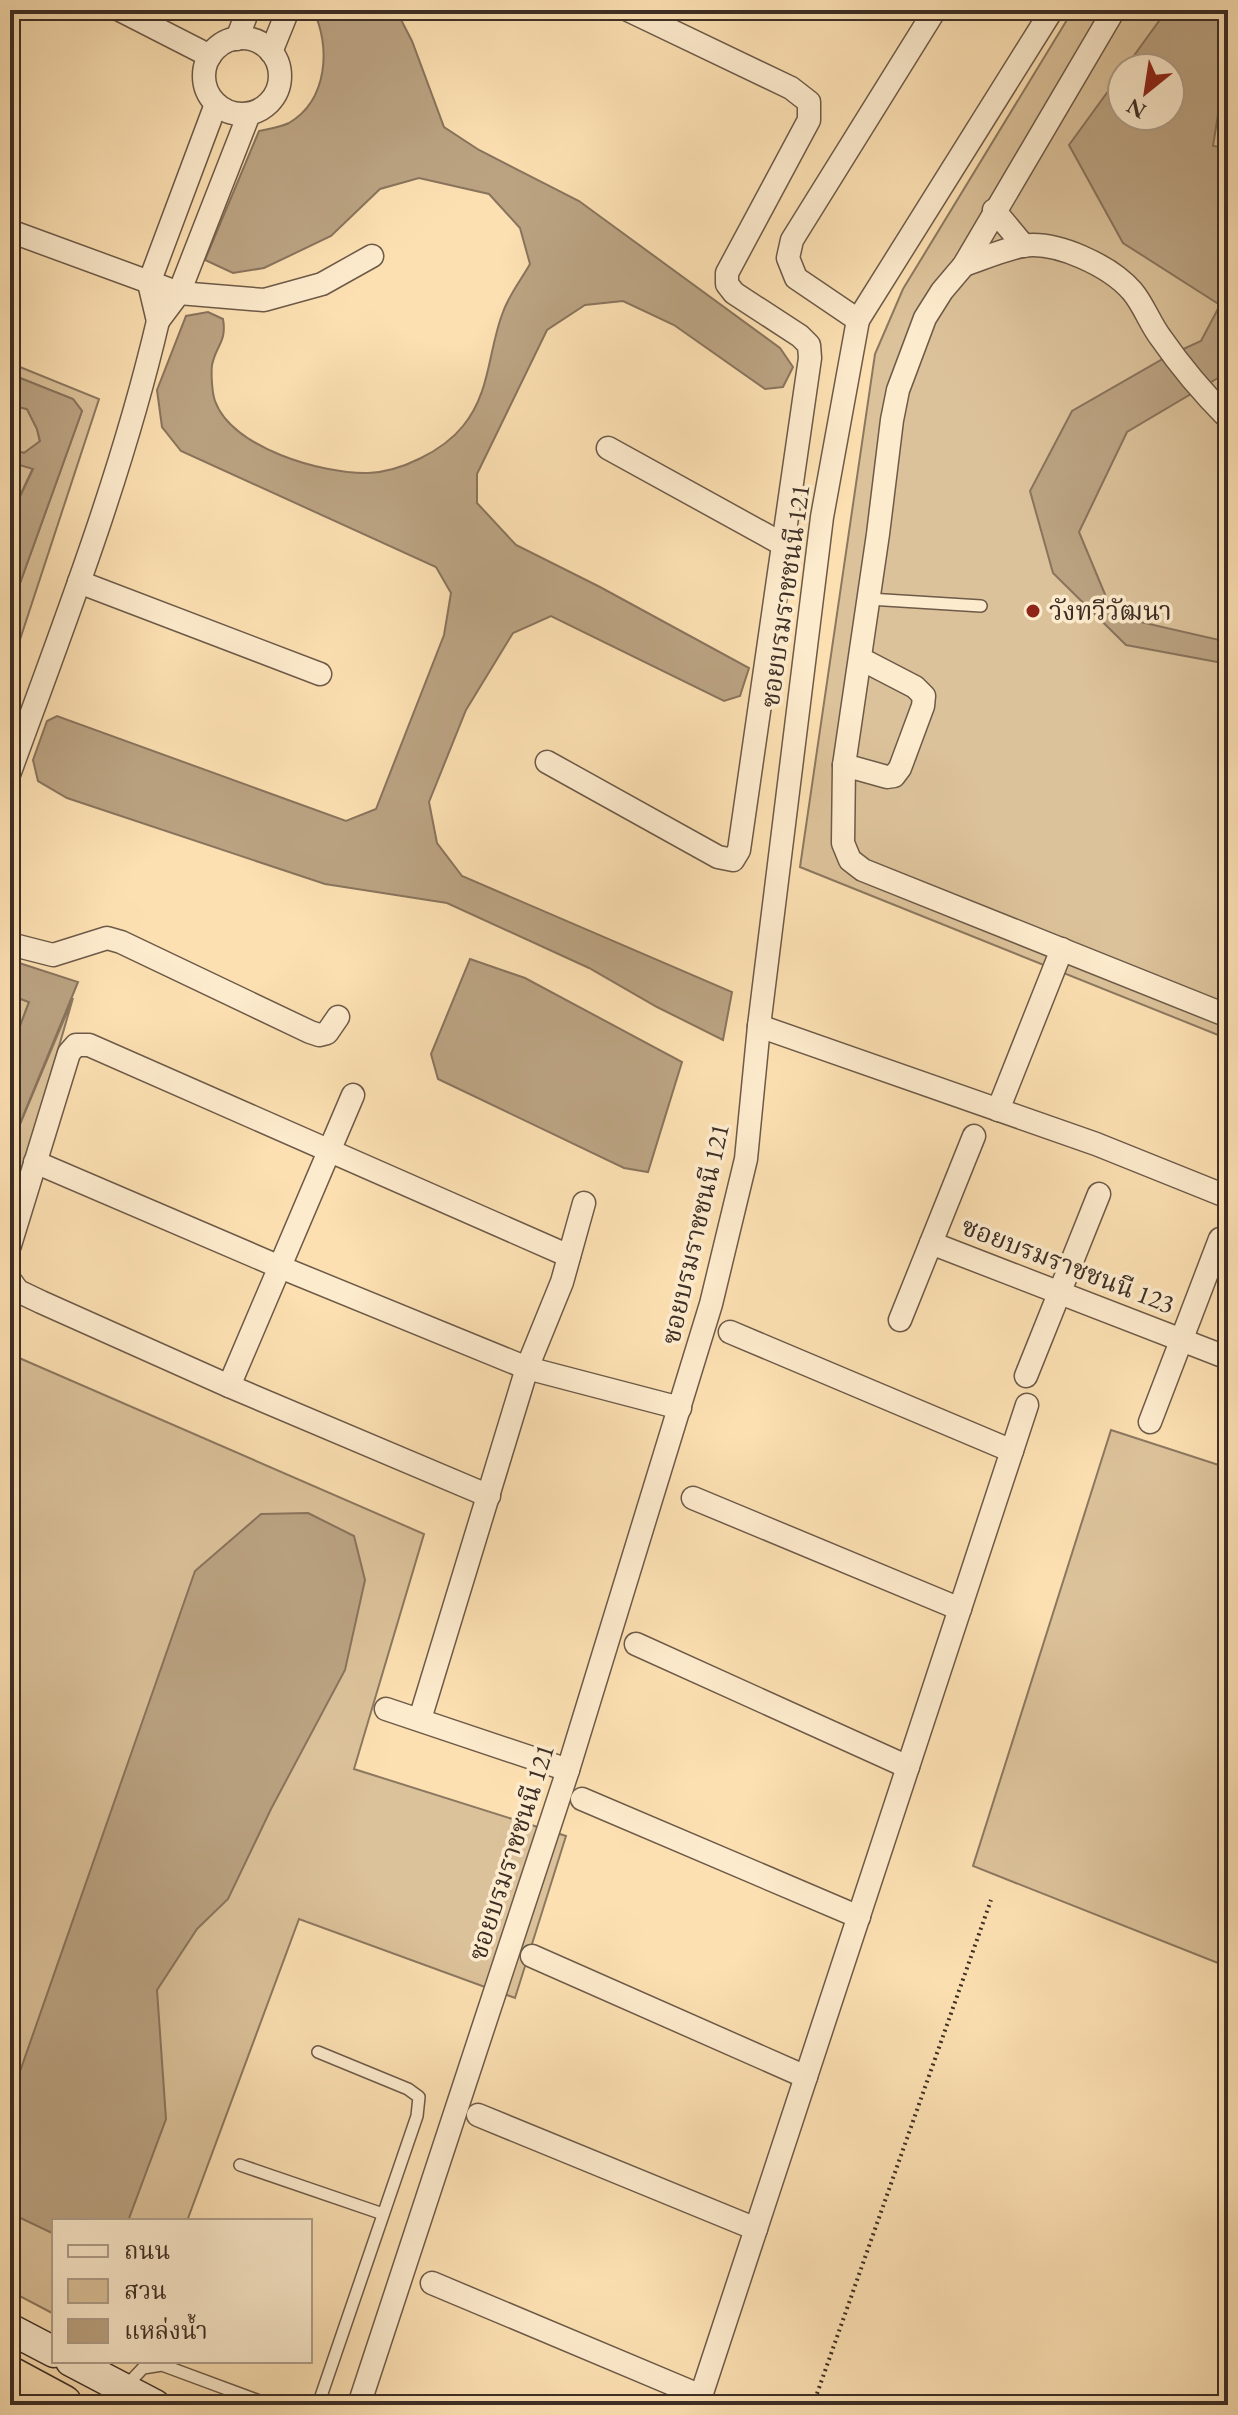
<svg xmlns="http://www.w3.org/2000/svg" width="1238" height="2415" font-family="'EB Garamond','Noto Serif Thai',serif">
  <rect width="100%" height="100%" fill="#fce0b2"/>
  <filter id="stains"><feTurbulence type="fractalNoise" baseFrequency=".0025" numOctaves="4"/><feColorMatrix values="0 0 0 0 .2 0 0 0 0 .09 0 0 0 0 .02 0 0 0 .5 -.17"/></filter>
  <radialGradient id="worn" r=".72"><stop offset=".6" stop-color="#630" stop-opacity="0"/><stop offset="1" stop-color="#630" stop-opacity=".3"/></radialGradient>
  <g fill="#dcc29a" stroke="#8c7860" stroke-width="2" fill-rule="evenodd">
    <path d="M1073,10H1228V1039L800,867L875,354L903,289ZM1122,68H1170V116H1122Z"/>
    <polygon points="10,363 99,399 10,670 10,611 82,411 73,399 10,374"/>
    <polygon points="10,405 27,409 37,429 40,442 24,453 10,449"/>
    <polygon points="10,462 33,468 17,502 10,498"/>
    <polygon points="10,995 29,1002 10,1053"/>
    <polygon points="73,998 15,1198 10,1196 10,1148"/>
    <polygon points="10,1354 424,1534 354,1769 566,1836 515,1998 299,1919 187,2221 54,2221 54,2314 10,2291"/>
    <polygon points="1111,1430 1228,1468 1228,1967 973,1866"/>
  </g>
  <g fill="#bba382" stroke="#89745d" stroke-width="2">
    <path d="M313,10H396L412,41L444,127L479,150L579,201L780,348L793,367L783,387L765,389L674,325L623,301L585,305L547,330L477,474V503L516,545L600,587L749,668L740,696L724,701L551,616L513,633L466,710L429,802L437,843L462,876L732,992L723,1040L657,1007L589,968L447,903L325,884L67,798L38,781L33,760L47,721L57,716L346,821L376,809L444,635L451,593L436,567L181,451L162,427L157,390L186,316L208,312L223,319C227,342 216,345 212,365C211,374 212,393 215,401C232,448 322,474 368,473C400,472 443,451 463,426C491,392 488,350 503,312C509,295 521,280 530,264L520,228L489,194L419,178L380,189L331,236L264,268L233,273L205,260L259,131C268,129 281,127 289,123C328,100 331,46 313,10Z"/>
    <polygon points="1167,10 1228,10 1228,52 1213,146 1228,148 1228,372 1127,432 1079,532 1114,616 1228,642 1228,664 1126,645 1053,573 1030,491 1072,411 1168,356 1201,341 1220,305 1123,243 1069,145 1122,72 1122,116 1170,116 1170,68 1125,68"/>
    <polygon points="10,374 73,399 82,411 10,611 10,532 14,518 10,516 10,498 18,501 33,469 10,462 10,449 24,453 40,441 37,429 27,409 10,405"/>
    <polygon points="470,959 525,978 682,1062 648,1172 624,1168 438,1079 431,1054"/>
    <polygon points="10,960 78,982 10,1148 10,1053 29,1002 10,995"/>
    <polygon points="308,1513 354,1536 365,1580 345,1670 271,1809 228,1899 197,1929 157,1990 166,2119 128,2221 54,2221 54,2234 10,2213 10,2100 195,1571 261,1514"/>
  </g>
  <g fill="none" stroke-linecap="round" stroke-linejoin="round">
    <defs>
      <g id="lane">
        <polyline points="869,599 981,606"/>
        <polyline points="318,2052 408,2089 419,2097 417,2116 318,2405"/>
        <polyline points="240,2165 383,2214"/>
        <polyline points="126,2386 143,2368 162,2365 270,2405"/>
      </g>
      <g id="street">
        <polyline points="120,10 210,56"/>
        <polyline points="1114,10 964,265 942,291 925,318 898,390 892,420 878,534 844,765 843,843 850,860 863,870 1228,1016"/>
        <circle cx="242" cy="76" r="38"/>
        <polyline points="237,39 248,10"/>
        <polyline points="271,52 288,10"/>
        <polyline points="216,104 149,283 158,321 179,293 249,114"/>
        <polyline points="994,210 1024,246"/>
        <polyline points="10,231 179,293 264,300 322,284 372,256"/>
        <path d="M964,265C982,259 1002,250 1022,246C1056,240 1110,266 1132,291C1144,305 1150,324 1161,338C1181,367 1203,393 1228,418"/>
        <polyline points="858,320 1052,10"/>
        <polyline points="608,448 784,545"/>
        <polyline points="79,582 320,674"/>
        <polyline points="547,762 718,857 733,860 739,850 810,358 809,345 800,336 734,293 727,284 727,273 809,120 809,102 791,88 628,10"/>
        <polyline points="844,765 887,777 894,776 900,768 923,706 924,696 915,687 861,659"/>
        <path d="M10,772C64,624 122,475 158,321"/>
        <polyline points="10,944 53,955 107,938 121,942 310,1032 319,1035 327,1033 338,1017"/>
        <polyline points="759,1026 1096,1144 1228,1197"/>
        <polyline points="998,1110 1062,949"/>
        <polyline points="35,1162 280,1267 527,1368 680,1408"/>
        <polyline points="931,1243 1228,1358"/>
        <polyline points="10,1245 69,1053 76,1045 89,1045 569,1256"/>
        <polyline points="10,1280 18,1291 41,1302 229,1386 489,1496"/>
        <polyline points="900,1320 974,1136"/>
        <polyline points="730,1332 1012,1451"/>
        <polyline points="1026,1376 1099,1194"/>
        <polyline points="229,1386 353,1095"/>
        <polyline points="1150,1422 1220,1239"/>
        <polyline points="693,1498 960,1609"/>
        <polyline points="636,1644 908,1767"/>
        <polyline points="386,1709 568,1770"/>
        <polyline points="420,1719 527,1368 562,1282 584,1203"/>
        <polyline points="582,1799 859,1917"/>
        <polyline points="532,1956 806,2077"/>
        <polyline points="478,2115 756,2229"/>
        <polyline points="432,2283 701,2396"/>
        <polyline points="359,2405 568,1770 711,1304 746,1159 759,1026 822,517 858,320 796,278 788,258 792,240 935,10"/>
        <polyline points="698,2405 1027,1405"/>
        <polyline points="1226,2405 1228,2400"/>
      </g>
      <g id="secondary">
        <polyline points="10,2329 54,2352"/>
        <polyline points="71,2361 155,2405"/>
      </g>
      <polyline id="highway" points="10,2377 62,2405"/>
    </defs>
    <use href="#lane" stroke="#6d5a48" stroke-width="14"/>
    <use href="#street" stroke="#6d5a48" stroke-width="25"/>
    <use href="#secondary" stroke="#3d2e25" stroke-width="33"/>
    <use href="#highway" stroke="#3d2e25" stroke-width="43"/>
    <polyline stroke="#3d2e25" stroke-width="4" stroke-dasharray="2 4" stroke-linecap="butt" points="813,2405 991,1900"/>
    <use href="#lane" stroke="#fdebcd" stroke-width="11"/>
    <use href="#street" stroke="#fdebcd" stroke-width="22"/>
    <use href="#secondary" stroke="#fdebcd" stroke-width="30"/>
    <use href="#highway" stroke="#fce0b2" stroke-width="40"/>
  </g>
  <circle fill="#8f2418" stroke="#fdebcd" stroke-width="3" cx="1033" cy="611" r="8"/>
  <g text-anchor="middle" stroke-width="7" stroke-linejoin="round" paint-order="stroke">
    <g font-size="26" fill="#3d2e25" stroke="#fdebcd">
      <text transform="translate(785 596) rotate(-82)" y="9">ซอยบรมราชชนนี 121</text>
      <text transform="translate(695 1234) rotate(-77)" y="9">ซอยบรมราชชนนี 121</text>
      <text transform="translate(1068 1265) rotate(21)" y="9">ซอยบรมราชชนนี 123</text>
      <text transform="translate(511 1852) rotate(-72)" y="9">ซอยบรมราชชนนี 121</text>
    </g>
    <g font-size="26" fill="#3d2e25" stroke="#fdebcd" text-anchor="start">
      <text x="1049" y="620">วังทวีวัฒนา</text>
    </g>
  </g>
  <rect width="1238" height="2415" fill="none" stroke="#fce0b2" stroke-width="40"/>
  <rect x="12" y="12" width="1214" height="2391" fill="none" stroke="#3d2e25" stroke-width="4"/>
  <rect x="20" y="20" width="1198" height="2375" fill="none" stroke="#3d2e25" stroke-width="2"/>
  <rect x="52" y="2219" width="260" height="144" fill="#fdebcd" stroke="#b09f8a" stroke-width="2"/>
  <rect x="68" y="2245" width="40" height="12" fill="#fdebcd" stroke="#b09f8a" stroke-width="2"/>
  <text x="124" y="2259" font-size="24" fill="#3d2e25">ถนน</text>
  <rect x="68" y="2279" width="40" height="24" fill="#dcc29a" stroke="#b09f8a" stroke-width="2"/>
  <text x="124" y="2299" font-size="24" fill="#3d2e25">สวน</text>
  <rect x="68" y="2319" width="40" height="24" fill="#bba382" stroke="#b09f8a" stroke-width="2"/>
  <text x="124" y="2339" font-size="24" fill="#3d2e25">แหล่งน้ำ</text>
  <g transform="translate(1146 92) rotate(210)"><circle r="38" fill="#fdebcd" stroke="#b09f8a" stroke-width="2"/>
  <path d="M0-6L14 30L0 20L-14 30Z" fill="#8f2418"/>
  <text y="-12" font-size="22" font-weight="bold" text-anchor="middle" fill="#3d2e25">N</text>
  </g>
  <rect width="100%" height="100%" filter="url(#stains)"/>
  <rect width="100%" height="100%" fill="url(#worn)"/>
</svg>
